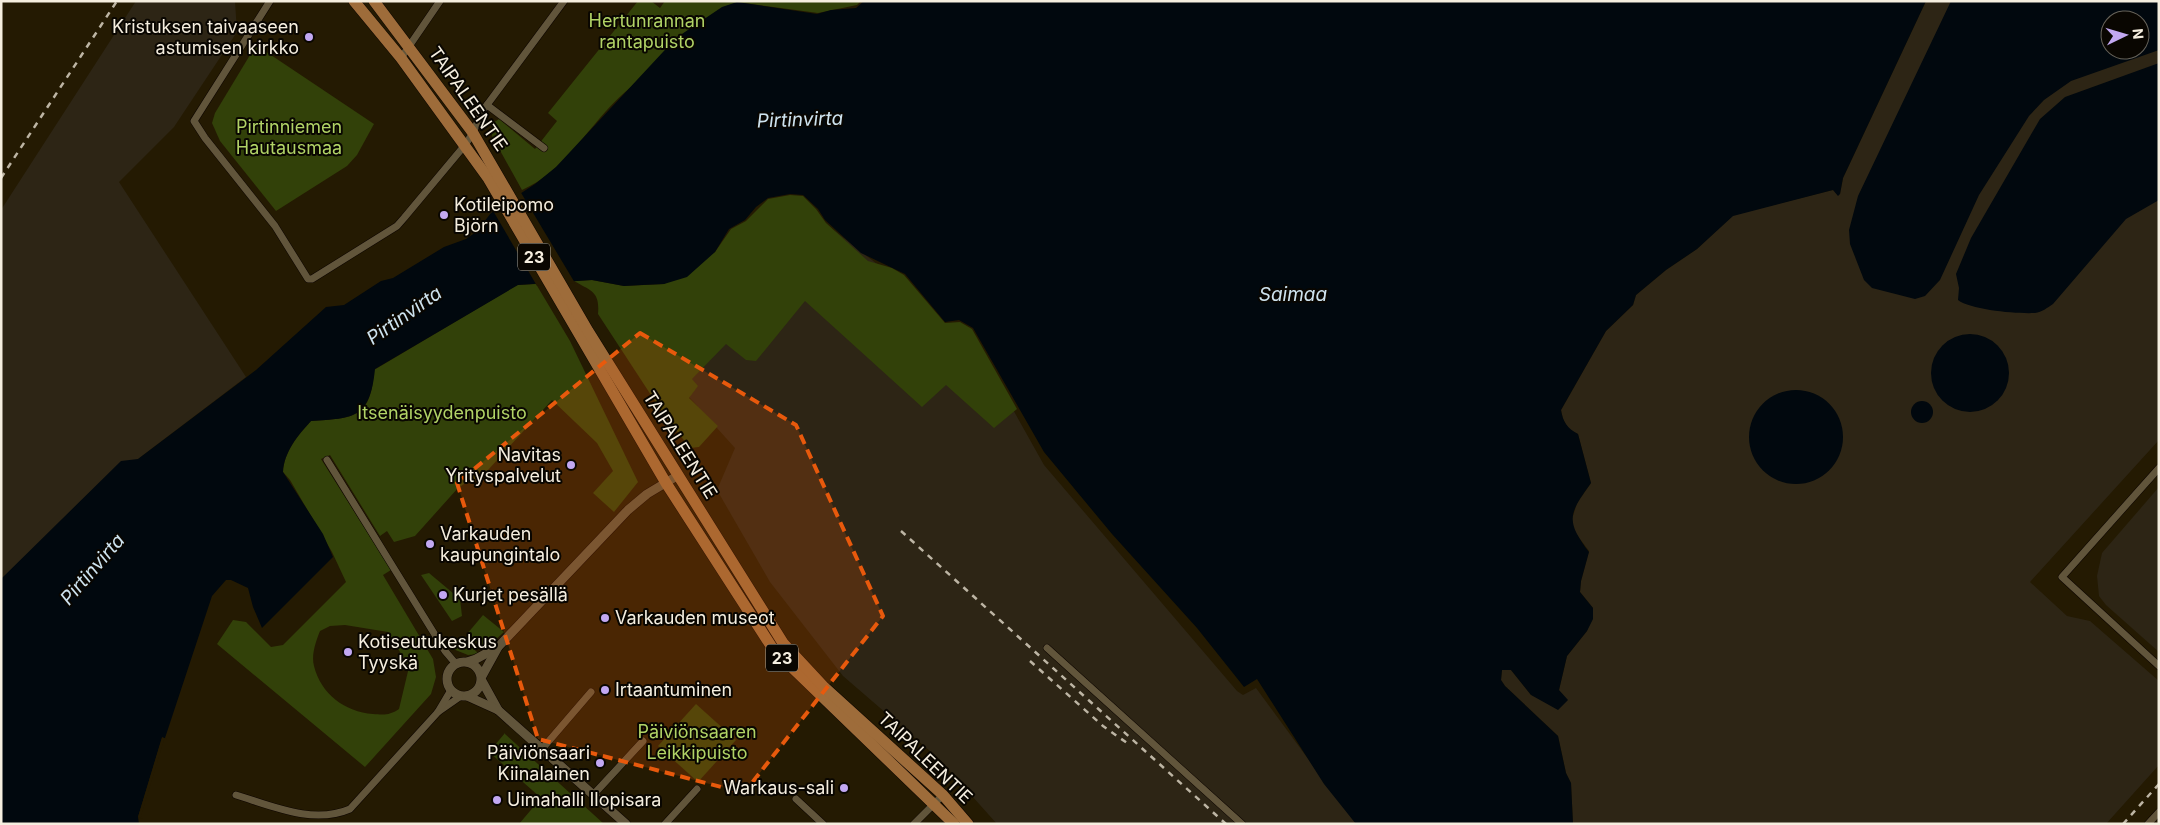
<svg xmlns="http://www.w3.org/2000/svg" width="2160" height="825" font-family="Inter,sans-serif">
  <rect width="100%" height="100%" fill="#241a02"/>
  <g fill="#2d2515" fill-rule="evenodd">
    <polygon points="136,1 235,1 237,32 174,127 119,182 246,377 138,459 1,579 1,210"/>
    <path d="M1926,1H2159V440L2030,582L2067,616L2090,621L2159,681V765L2106,824H1573L1571,783L1566,773L1558,736L1505,686L1501,680L1502,670H1511L1531,695L1559,690L1567,656L1587,631L1593,608L1580,592L1581,581L1589,551L1574,531L1572,519L1577,503L1591,483L1578,434L1569,430L1563,419L1561,410L1606,331L1633,305L1636,295L1666,270L1697,249L1733,215L1833,190L1840,194L1843,178ZM2110,20H2140V50H2110Z"/>
    <polygon points="808,210 918,296 945,326 969,331 1044,465 1237,691 1243,695 1256,688 1356,824 997,824 938,758 843,676 770,582 717,490 735,448 689,397 692,285"/>
    <polygon points="2159,487 2159,652 2106,605 2099,596 2097,576 2102,553"/>
  </g>
  <g fill="#324109" fill-rule="evenodd">
    <path d="M638,1H651L660,8L665,1H861L857,5L818,13L737,2C700,33 660,61 624,93C589,124 566,171 522,190L492,136L493,123L499,119L535,149L557,121L548,113Z"/>
    <polygon points="256,45 374,124 357,155 347,166 276,211 220,141 212,123 215,113"/>
    <path d="M790,195L803,196L816,209L826,223L868,261L892,268L904,275L945,323L960,322L972,329L1017,409L994,428L946,385L922,407L805,301L756,361L746,360L726,344L692,379L698,386L689,398L718,426L699,447L690,448L664,415L598,314C600,291 591,291 574,281L592,280L624,286L664,284L715,252L731,229L746,221L768,199Z"/>
    <path d="M536,284L570,341L638,482L614,512L593,493L613,471L597,443L552,400L477,482L473,478L458,488L415,536L394,542L387,531L380,536L330,455L321,459L391,570L383,575L433,659L436,677L431,694L365,767L217,644L233,620L246,622L271,647L283,645L346,582L332,552L290,480L283,472C284,452 298,435 311,421C354,418 371,419 374,370L517,285ZM345,625L388,632L409,667L399,709C390,715 385,715 373,714C345,712 321,694 314,666C311,655 316,641 320,631L330,626Z"/>
    <polygon points="429,573 460,599 462,616 452,621 421,575"/>
    <polygon points="483,615 504,632 484,650 467,634"/>
    <polygon points="463,639 479,654 468,655 453,649"/>
    <polygon points="696,704 736,740 698,782 658,746"/>
    <polygon points="505,733 505,734 604,824 519,824 541,798 489,752"/>
  </g>
  <g fill="#01080e" fill-rule="evenodd">
    <path d="M864,1H1926L1843,178L1840,194L1838,196L1833,190L1829,191L1733,216L1697,249L1666,270L1636,295L1633,305L1606,331L1561,410C1563,422 1567,428 1578,434L1591,483C1569,514 1565,520 1589,552L1581,581L1580,592L1593,608V619L1587,631L1567,656L1559,690L1568,700L1558,710L1531,695L1511,670H1502L1501,680L1505,686L1558,736L1566,773L1571,783L1573,824H1356L1324,784L1257,679L1244,687L1197,628L1112,534L1044,452L973,328L959,320L945,322L905,274L861,253L825,220L818,209L803,195L790,194L768,198L756,207L745,220L729,229L715,252L687,277L664,284L642,285L624,286L592,280L518,285L375,369C370,419 354,418 311,421C298,435 284,452 283,472L323,534L333,557L262,628L253,607L248,588L231,580H226L212,596L165,738H162L138,817L139,824H1V579L121,461L138,459L256,370L326,307L344,305L381,281L393,278L444,247L466,239L476,232L491,213L535,184L556,167L676,38L722,7L737,2L817,14L831,10L856,8Z"/>
    <path d="M1951,1H2159V50L2071,81L2044,100L2029,116L1979,195L1940,280L1925,296L1915,299L1872,288L1864,280L1850,244L1849,230L1858,196ZM2110,20H2140V50H2110Z"/>
    <path d="M2159,63V200L2126,219L2053,304C2047,308 2042,312 2035,313C2017,314 1971,310 1958,300L1959,288L1956,274L1971,238L2040,119L2065,97Z"/>
    <circle cx="1970" cy="373" r="39"/>
    <circle cx="1796" cy="437" r="47"/>
    <circle cx="1922" cy="412" r="11"/>
  </g>
  <g fill="#241a02">
    <polygon points="520,191 575,283 537,286 492,209"/>
    <polygon points="162,737 167,739 164,740 141,816 143,819 138,817"/>
  </g>
  <g fill="none" stroke-linecap="round" stroke-linejoin="round">
    <defs>
      <g id="minor">
        <polyline points="270,1 194,121 205,138 275,226 308,279 312,279 397,226 404,218 465,145 473,133 481,113 564,1"/>
        <polyline points="401,58 440,1"/>
        <polyline points="487,105 544,148"/>
        <polyline points="327,460 445,651 456,664"/>
        <polyline points="2159,468 2062,577 2159,666"/>
        <polyline points="1047,648 1242,824"/>
        <polyline points="438,712 461,696"/>
        <polyline points="542,749 591,692"/>
        <polyline points="594,794 643,741"/>
        <path d="M236,795C272,806 313,825 350,809L438,712L451,690"/>
        <polyline points="796,799 823,824"/>
        <polyline points="665,824 697,789"/>
        <polyline points="914,824 943,795"/>
        <polyline points="2148,824 2159,812"/>
      </g>
      <g id="tertiary">
        <circle cx="464" cy="679" r="17"/>
        <polyline points="467,662 476,659 498,647"/>
        <polyline points="482,676 498,647 628,510 647,494 677,476"/>
        <polyline points="482,681 498,710 626,824"/>
        <polyline points="467,696 498,710"/>
      </g>
      <g id="trunk">
        <polyline points="354,1 401,58 488,178 666,483 773,649 954,824"/>
        <polyline points="374,1 473,133 588,331 783,643 823,686 943,795 968,824"/>
      </g>
    </defs>
    <use href="#minor" stroke="#0d0500" stroke-width="8"/>
    <use href="#tertiary" stroke="#0d0500" stroke-width="10"/>
    <use href="#trunk" stroke="#0d0500" stroke-width="12"/>
    <use href="#minor" stroke="#61553b" stroke-width="7"/>
    <use href="#tertiary" stroke="#61553b" stroke-width="9"/>
    <use href="#trunk" stroke="#9e6c3a" stroke-width="11"/>
    <g stroke="#bdb5a4" stroke-width="2.5" stroke-dasharray="6 6" stroke-linecap="butt">
      <polyline points="1,178 117,1"/>
      <polyline points="901,531 1226,824"/>
      <polyline points="1030,661 1103,726 1127,743"/>
      <polyline points="2123,824 2159,784"/>
    </g>
  </g>
  <path fill="#e8590c" fill-opacity="0.2" stroke="#e8590c" stroke-width="4" stroke-dasharray="10 6" stroke-linejoin="round" d="M640,333L796,425L883,616L744,793L538,739L457,483Z"/>
  <g fill="#c2a8f2" stroke="#090601" stroke-width="2">
    <circle cx="309" cy="37" r="5"/>
    <circle cx="444" cy="215" r="5"/>
    <circle cx="571" cy="465" r="5"/>
    <circle cx="430" cy="544" r="5"/>
    <circle cx="443" cy="595" r="5"/>
    <circle cx="605" cy="618" r="5"/>
    <circle cx="348" cy="652" r="5"/>
    <circle cx="605" cy="690" r="5"/>
    <circle cx="600" cy="763" r="5"/>
    <circle cx="844" cy="788" r="5"/>
    <circle cx="497" cy="800" r="5"/>
  </g>
  <g text-anchor="middle" stroke-width="4" stroke-linejoin="round" paint-order="stroke">
    <g fill="#090601" stroke="#aea89c" stroke-width="1">
      <rect x="518" y="243.5" width="32" height="27" rx="4"/>
      <rect x="766" y="644.5" width="32" height="27" rx="4"/>
    </g>
    <g font-size="16" font-weight="bold" fill="#f5eedf">
      <text x="534" y="263">23</text>
      <text x="782" y="664">23</text>
    </g>
    <g font-size="18" fill="#b1d366" stroke="#090601">
      <text x="647" y="27">Hertunrannan<tspan x="647" dy="21">rantapuisto</tspan></text>
      <text x="289" y="133">Pirtinniemen<tspan x="289" dy="21">Hautausmaa</tspan></text>
      <text x="442" y="419">Itsenäisyydenpuisto</text>
      <text x="697" y="738">Päiviönsaaren<tspan x="697" dy="21">Leikkipuisto</tspan></text>
    </g>
    <g font-size="18" fill="#f5eedf" stroke="#090601" text-anchor="start">
      <text x="299" y="33" text-anchor="end">Kristuksen taivaaseen<tspan x="299" dy="21">astumisen kirkko</tspan></text>
      <text x="454" y="211">Kotileipomo<tspan x="454" dy="21">Björn</tspan></text>
      <text x="561" y="461" text-anchor="end">Navitas<tspan x="561" dy="21">Yrityspalvelut</tspan></text>
      <text x="440" y="540">Varkauden<tspan x="440" dy="21">kaupungintalo</tspan></text>
      <text x="453" y="601">Kurjet pesällä</text>
      <text x="615" y="624">Varkauden museot</text>
      <text x="358" y="648">Kotiseutukeskus<tspan x="358" dy="21">Tyyskä</tspan></text>
      <text x="615" y="696">Irtaantuminen</text>
      <text x="590" y="759" text-anchor="end">Päiviönsaari<tspan x="590" dy="21">Kiinalainen</tspan></text>
      <text x="834" y="794" text-anchor="end">Warkaus-sali</text>
      <text x="507" y="806">Uimahalli Ilopisara</text>
    </g>
    <g font-size="18" fill="#f5eedf" stroke="#090601">
      <text transform="translate(468 99) rotate(55)" y="6">TAIPALEENTIE</text>
      <text transform="translate(680 445) rotate(58)" y="6">TAIPALEENTIE</text>
      <text transform="translate(925 758) rotate(44)" y="6">TAIPALEENTIE</text>
    </g>
    <g font-size="19" font-style="italic" fill="#cee3ef" stroke="#090601">
      <text transform="translate(800 119) rotate(-2)" y="7">Pirtinvirta</text>
      <text x="1293" y="301">Saimaa</text>
      <text transform="translate(404 315) rotate(-35)" y="7">Pirtinvirta</text>
      <text transform="translate(92 569) rotate(-49)" y="7">Pirtinvirta</text>
    </g>
  </g>
  <rect width="2160" height="825" fill="none" stroke="#f5eedf" stroke-width="5"/>
  <g transform="translate(2125 35) rotate(85)"><circle r="24" fill="#090601" stroke="#67635a"/>
  <path d="M0-4L9 19L0 12L-9 19Z" fill="#c2a8f2"/>
  <text y="-8" font-size="14" font-weight="bold" text-anchor="middle" fill="#f5eedf">N</text>
  </g>
</svg>
